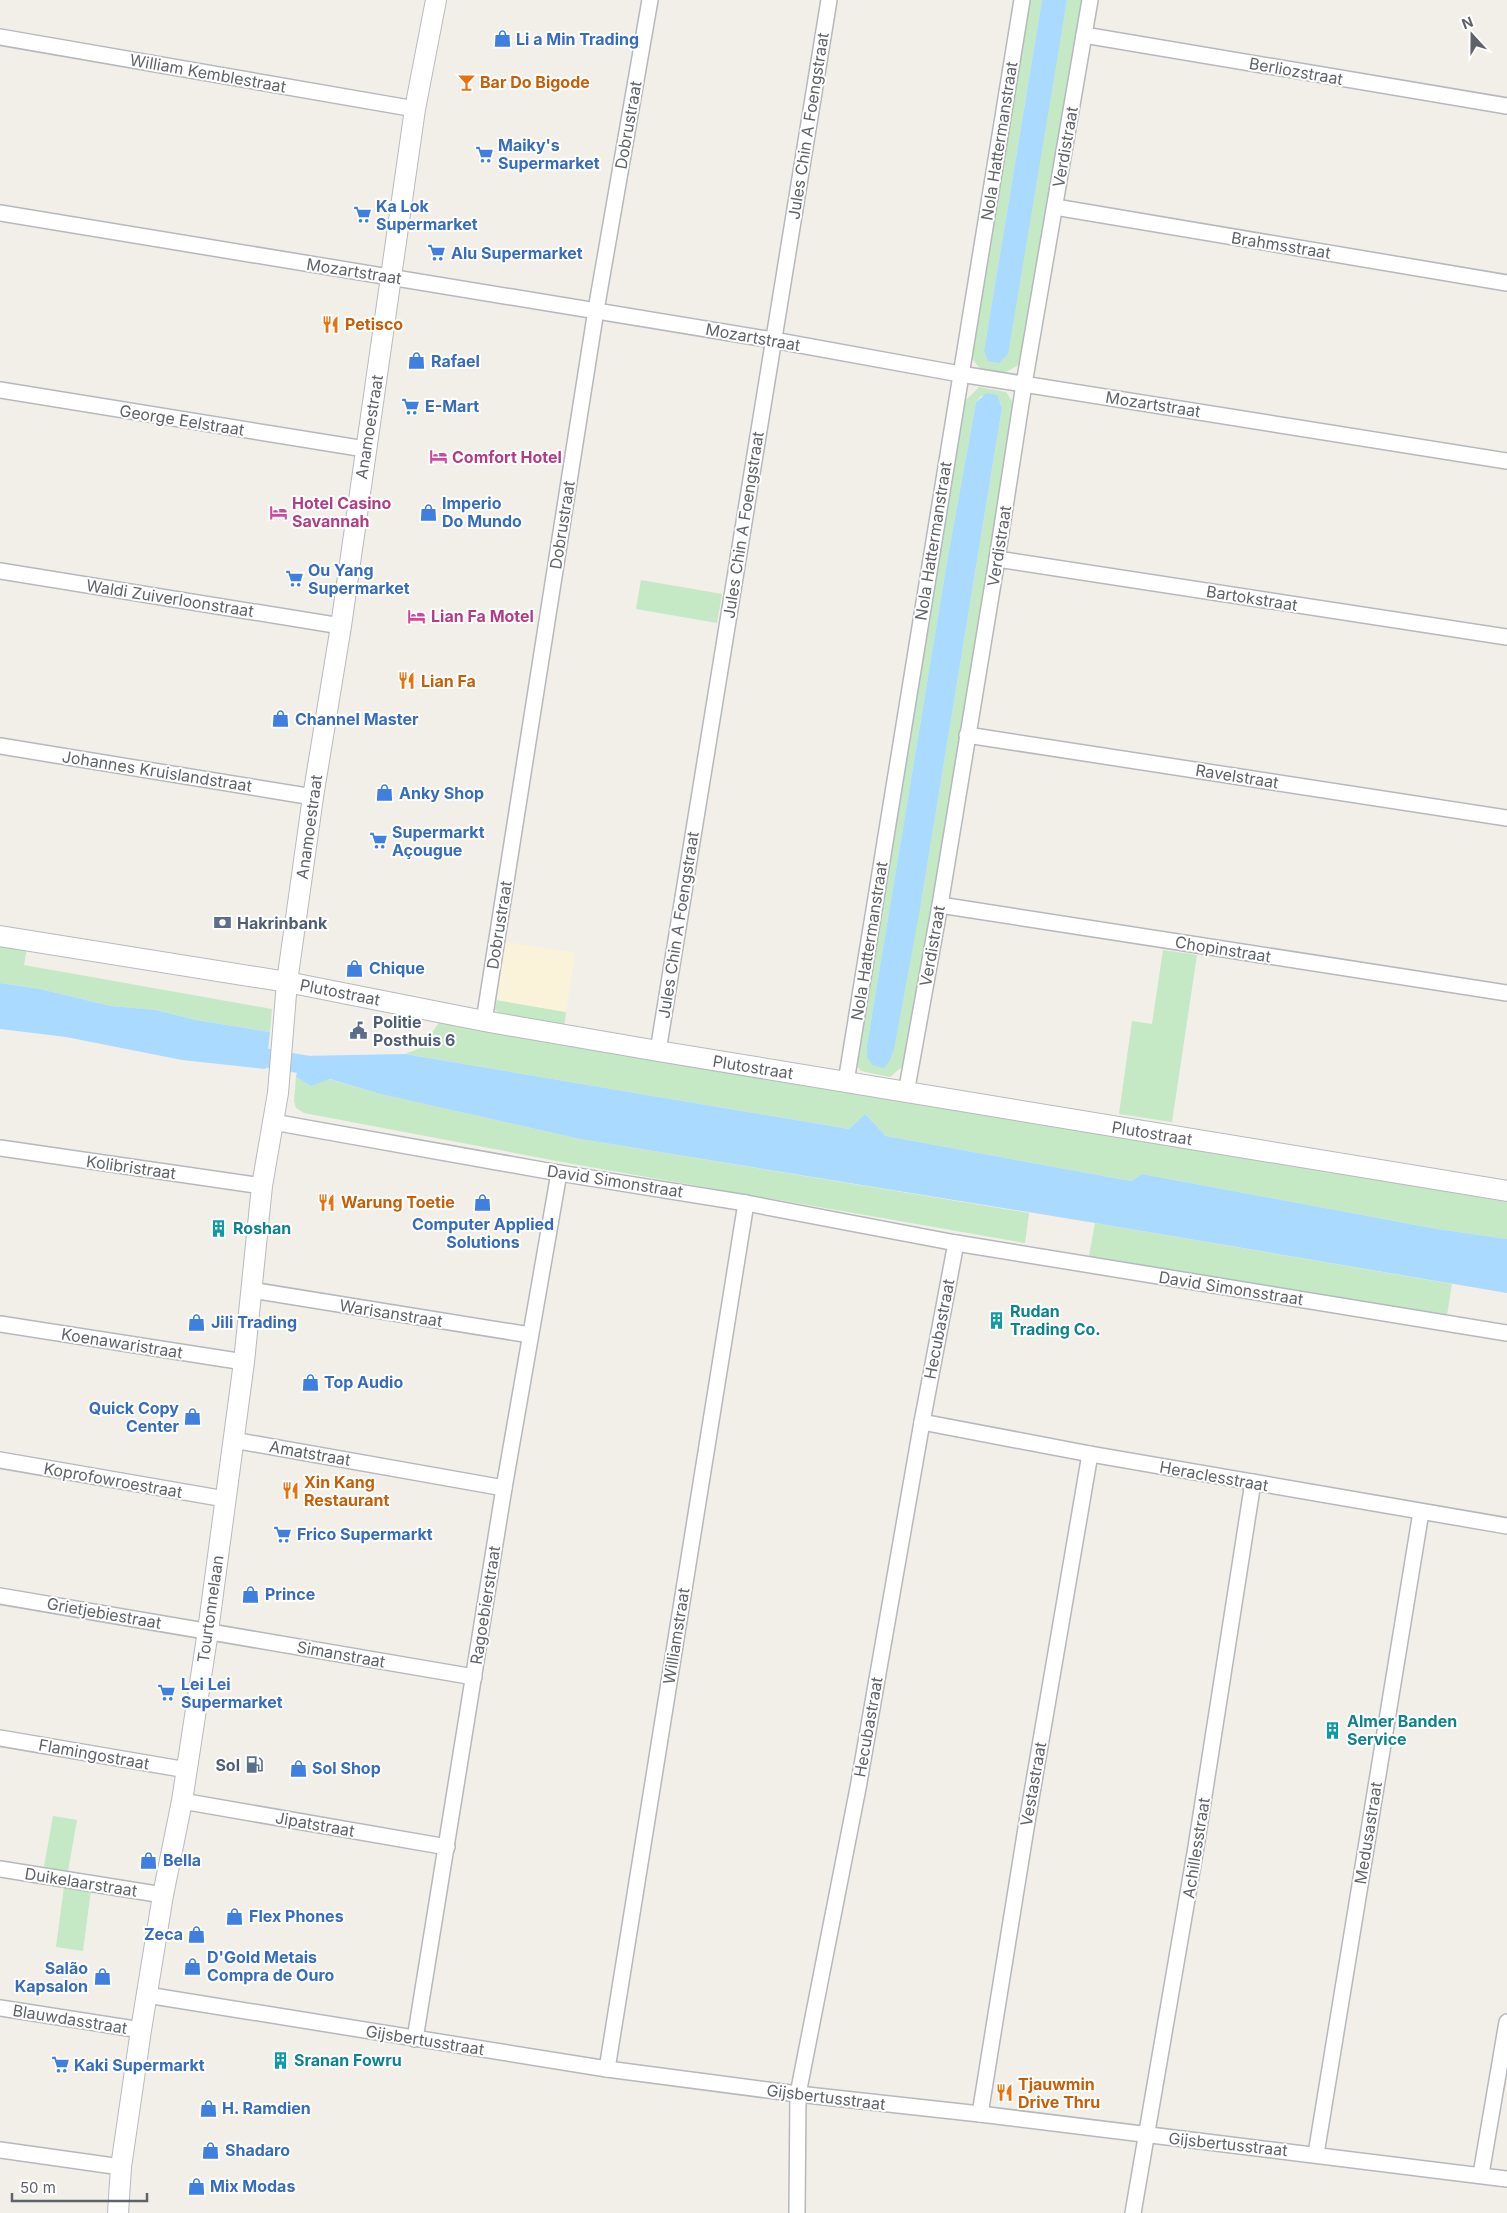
<svg xmlns="http://www.w3.org/2000/svg" width="1507" height="2213" font-family="Inter,sans-serif">
  <rect width="100%" height="100%" fill="#f1efe8"/>
  <g fill="#c5e8c5" fill-rule="evenodd">
    <polygon points="1029,0 1042,0 984,351 1061,33 1067,0 1083,0 1021,359 1017,366 1002,374 980,369 971,357"/>
    <path d="M979,387L1006,392L1014,404L908,1053L903,1066L890,1077L861,1071L856,1065L858,1051L912,728L961,414L966,400ZM981,396L1000,402L1002,408L921,903L867,1057V1045L948,556L976,402Z"/>
    <polygon points="641,580 722,594 717,623 636,609"/>
    <polygon points="0,944 27,948 24,965 272,1009 270,1032 196,1020 156,1010 111,1006 40,989 0,983"/>
    <polygon points="1163,950 1197,955 1172,1122 1119,1114 1132,1021 1152,1024"/>
    <polygon points="497,1000 566,1012 564,1028 499,1014 495,1009"/>
    <polygon points="441,1020 1507,1202 1507,1239 1437,1229 1142,1174 1131,1181 886,1136 865,1114 849,1129 405,1054 421,1048"/>
    <polygon points="296,1077 311,1086 329,1079 380,1094 580,1139 1029,1213 1025,1243 573,1164 304,1113 296,1108 294,1101"/>
    <polygon points="1095,1223 1452,1284 1447,1315 1089,1256"/>
    <polygon points="53,1816 77,1820 68,1871 44,1867"/>
    <polygon points="64,1887 91,1890 83,1951 56,1947"/>
  </g>
  <polygon fill="#fbf3d9" points="506,942 575,953 566,1012 497,1000"/>
  <g fill="#aadaff">
    <polygon points="1042,0 1067,0 1008,354 999,363 988,361 984,351"/>
    <polygon points="987,393 997,395 1002,408 921,903 894,1049 890,1060 884,1068 872,1065 867,1057 867,1045 948,556 976,402"/>
    <polygon points="0,983 40,989 111,1006 156,1010 196,1020 270,1032 266,1069 182,1060 66,1037 0,1029"/>
    <polygon points="405,1054 849,1129 865,1114 886,1136 1131,1181 1142,1174 1437,1229 1507,1239 1507,1293 1095,1223 580,1139 380,1094 330,1079 311,1086 296,1077 300,1056"/>
  </g>
  <g fill="none" stroke-linecap="round" stroke-linejoin="round">
    <polyline stroke="#aadaff" stroke-width="19" points="243,1054 324,1068"/>
    <defs>
      <g id="street">
        <polyline points="1084,35 1507,106"/>
        <polyline points="0,37 415,109"/>
        <polyline points="1055,207 1507,283"/>
        <polyline points="0,213 773,340 960,374 1507,461"/>
        <polyline points="0,390 365,449"/>
        <polyline points="997,559 1507,637"/>
        <polyline points="0,571 341,626"/>
        <polyline points="967,735 1507,818"/>
        <polyline points="0,746 313,797"/>
        <polyline points="940,905 1507,993"/>
        <polyline points="484,1021 596,310 650,0"/>
        <polyline points="658,1051 829,0"/>
        <polyline points="846,1082 1022,0"/>
        <polyline points="906,1093 940,905 997,559 1024,384 1090,0"/>
        <polyline points="273,1122 559,1173 746,1203 956,1243 1507,1333"/>
        <polyline points="0,1148 262,1186"/>
        <polyline points="251,1290 530,1335"/>
        <polyline points="0,1324 244,1362"/>
        <polyline points="922,1422 1090,1454 1507,1526"/>
        <polyline points="233,1440 504,1488"/>
        <polyline points="0,1460 225,1499"/>
        <polyline points="0,1596 474,1677"/>
        <polyline points="0,1738 187,1770"/>
        <polyline points="182,1801 447,1847"/>
        <polyline points="0,1869 163,1895"/>
        <polyline points="147,1995 607,2069 798,2094 980,2114 1507,2179"/>
        <polyline points="0,2008 141,2030"/>
        <polyline points="415,2039 504,1488 559,1173"/>
        <polyline points="607,2069 746,1203"/>
        <polyline points="980,2114 1027,1822 1090,1454"/>
        <polyline points="0,2150 121,2167"/>
        <polyline points="1316,2154 1421,1512"/>
        <polyline points="1481,2174 1507,2022"/>
        <polyline points="797,2213 798,2094 858,1788 922,1422 956,1243"/>
        <polyline points="1133,2213 1196,1847 1253,1482"/>
      </g>
      <g id="secondary">
        <polyline points="0,936 287,982 484,1021 658,1051 1507,1191"/>
        <polyline points="118,2213 121,2167 141,2030 163,1895 182,1801 208,1631 244,1362 262,1186 278,1093 287,982 313,797 341,626 415,109 436,0"/>
      </g>
    </defs>
    <use href="#street" stroke="#b5b8bc" stroke-width="18"/>
    <use href="#secondary" stroke="#b6babf" stroke-width="22"/>
    <use href="#street" stroke="#fff" stroke-width="15"/>
    <use href="#secondary" stroke="#fff" stroke-width="20"/>
  </g>
  <defs>
    <symbol id="shop-bare" viewBox="-9 -9 18 18"><path d="M-5-2.5h2.3a2.7 3.5 0 0 1 5.4 0H5L5.5 6h-11ZM-1.5-2.5h3a1.5 2.3 0 0 0-3 0Z" fill="#3f7fe0" stroke="#fff" stroke-width="2.5" paint-order="stroke"/></symbol>
    <symbol id="bar-bare" viewBox="-9 -9 18 18"><path d="M-6-5H6L.8 .8V4.5H3.5V6h-7V4.5H-.8V.8Z" fill="#e8710a" stroke="#fff" stroke-width="2.5" paint-order="stroke"/></symbol>
    <symbol id="supermarket-bare" viewBox="-9 -9 18 18"><path d="M-6-5.5h2.5l.6 2H6L4.5 2H-2.5L-4.4-4H-6ZM-1.5 3.2a1.3 1.3 0 1 0 .1 0ZM3 3.2a1.3 1.3 0 1 0 .1 0Z" fill="#3f7fe0" stroke="#fff" stroke-width="2.5" paint-order="stroke"/></symbol>
    <symbol id="restaurant-bare" viewBox="-9 -9 18 18"><path d="M-5-6h1v4h1v-4h1v4h1v-4h1v5L-1.5 .5V6h-2V.5L-5-1ZM5-6V6H3V1.5H1.5Q1.5-4 5-6Z" fill="#e8710a" stroke="#fff" stroke-width="2.5" paint-order="stroke"/></symbol>
    <symbol id="hotel-bare" viewBox="-9 -9 18 18"><path d="M-6-4.5h1.5V1H6V5H4.5V3h-9V5H-6ZM-4 0a1.8 1.8 0 1 1 3.6 0ZM.5 0V-2.5h3Q6-2.5 6 0Z" fill="#d1479c" stroke="#fff" stroke-width="2.5" paint-order="stroke"/></symbol>
    <symbol id="bank-bare" viewBox="-9 -9 18 18"><path d="M-6-4H6V4H-6ZM0-2.3a2.3 2.3 0 1 0 0 4.6a2.3 2.3 0 1 0 0-4.6Z" fill="#5c6f8a" stroke="#fff" stroke-width="2.5" paint-order="stroke"/></symbol>
    <symbol id="civic-bare" viewBox="-9 -9 18 18"><path d="M-.6-6.5H3V-4.5H.6V-3L4-1V1h2V6H-6V1h2V-1L-.6-3ZM-1.2 2.5V6h2.4V2.5Z" fill="#5c6f8a" stroke="#fff" stroke-width="2.5" paint-order="stroke"/></symbol>
    <symbol id="building-bare" viewBox="-9 -9 18 18"><path d="M-4-6H4V6H1V3H-1V6H-4ZM-2.5-4.3h1.7v1.8h-1.7ZM.8-4.3h1.7v1.8H.8ZM-2.5-1h1.7V.8h-1.7ZM.8-1h1.7V.8H.8Z" fill="#0f9aa8" stroke="#fff" stroke-width="2.5" paint-order="stroke"/></symbol>
    <symbol id="fuel-bare" viewBox="-9 -9 18 18"><path d="M-5.5-6h7V0h2V4h1.3V-2.5L3-4.5l.8-.8L6-3V5H2.5V1h-1V6h-7ZM-4.2-4.7v3.2H.2V-4.7Z" fill="#5c6f8a" stroke="#fff" stroke-width="2.5" paint-order="stroke"/></symbol>
  </defs>
  <g fill-rule="evenodd">
    <use href="#shop-bare" x="490" y="26" width="25" height="25"/>
    <use href="#bar-bare" x="454" y="70" width="25" height="25"/>
    <use href="#supermarket-bare" x="472" y="142" width="25" height="25"/>
    <use href="#supermarket-bare" x="350" y="202" width="25" height="25"/>
    <use href="#supermarket-bare" x="424" y="240" width="25" height="25"/>
    <use href="#restaurant-bare" x="318" y="312" width="25" height="25"/>
    <use href="#shop-bare" x="404" y="348" width="25" height="25"/>
    <use href="#supermarket-bare" x="398" y="394" width="25" height="25"/>
    <use href="#hotel-bare" x="426" y="444" width="25" height="25"/>
    <use href="#hotel-bare" x="266" y="500" width="25" height="25"/>
    <use href="#shop-bare" x="416" y="500" width="25" height="25"/>
    <use href="#supermarket-bare" x="282" y="566" width="25" height="25"/>
    <use href="#hotel-bare" x="404" y="604" width="25" height="25"/>
    <use href="#restaurant-bare" x="394" y="668" width="25" height="25"/>
    <use href="#shop-bare" x="268" y="706" width="25" height="25"/>
    <use href="#shop-bare" x="372" y="780" width="25" height="25"/>
    <use href="#supermarket-bare" x="366" y="828" width="25" height="25"/>
    <use href="#bank-bare" x="210" y="910" width="25" height="25"/>
    <use href="#shop-bare" x="342" y="956" width="25" height="25"/>
    <use href="#civic-bare" x="346" y="1018" width="25" height="25"/>
    <use href="#restaurant-bare" x="314" y="1190" width="25" height="25"/>
    <use href="#shop-bare" x="470" y="1190" width="25" height="25"/>
    <use href="#building-bare" x="206" y="1216" width="25" height="25"/>
    <use href="#building-bare" x="984" y="1308" width="25" height="25"/>
    <use href="#shop-bare" x="184" y="1310" width="25" height="25"/>
    <use href="#shop-bare" x="298" y="1370" width="25" height="25"/>
    <use href="#shop-bare" x="180" y="1404" width="25" height="25"/>
    <use href="#restaurant-bare" x="278" y="1478" width="25" height="25"/>
    <use href="#supermarket-bare" x="270" y="1522" width="25" height="25"/>
    <use href="#shop-bare" x="238" y="1582" width="25" height="25"/>
    <use href="#supermarket-bare" x="154" y="1680" width="25" height="25"/>
    <use href="#building-bare" x="1320" y="1718" width="25" height="25"/>
    <use href="#fuel-bare" x="242" y="1752" width="25" height="25"/>
    <use href="#shop-bare" x="286" y="1756" width="25" height="25"/>
    <use href="#shop-bare" x="136" y="1848" width="25" height="25"/>
    <use href="#shop-bare" x="222" y="1904" width="25" height="25"/>
    <use href="#shop-bare" x="184" y="1922" width="25" height="25"/>
    <use href="#shop-bare" x="180" y="1954" width="25" height="25"/>
    <use href="#shop-bare" x="90" y="1964" width="25" height="25"/>
    <use href="#building-bare" x="268" y="2048" width="25" height="25"/>
    <use href="#supermarket-bare" x="48" y="2052" width="25" height="25"/>
    <use href="#restaurant-bare" x="992" y="2080" width="25" height="25"/>
    <use href="#shop-bare" x="196" y="2096" width="25" height="25"/>
    <use href="#shop-bare" x="198" y="2138" width="25" height="25"/>
    <use href="#shop-bare" x="184" y="2174" width="25" height="25"/>
  </g>
  <g text-anchor="middle" stroke-width="4" stroke-linejoin="round" paint-order="stroke">
    <g font-size="16" font-weight="bold" fill="#366cbe" stroke="#fff" text-anchor="start">
      <text x="516" y="45">Li a Min Trading</text>
      <text x="498" y="151">Maiky's<tspan x="498" dy="18">Supermarket</tspan></text>
      <text x="376" y="212">Ka Lok<tspan x="376" dy="18">Supermarket</tspan></text>
      <text x="451" y="259">Alu Supermarket</text>
      <text x="431" y="367">Rafael</text>
      <text x="425" y="412">E-Mart</text>
      <text x="442" y="509">Imperio<tspan x="442" dy="18">Do Mundo</tspan></text>
      <text x="308" y="576">Ou Yang<tspan x="308" dy="18">Supermarket</tspan></text>
      <text x="295" y="725">Channel Master</text>
      <text x="399" y="799">Anky Shop</text>
      <text x="392" y="838">Supermarkt<tspan x="392" dy="18">Açougue</tspan></text>
      <text x="369" y="974">Chique</text>
      <text x="483" y="1230" text-anchor="middle">Computer Applied<tspan x="483" dy="18">Solutions</tspan></text>
      <text x="211" y="1328">Jili Trading</text>
      <text x="324" y="1388">Top Audio</text>
      <text x="179" y="1414" text-anchor="end">Quick Copy<tspan x="179" dy="18">Center</tspan></text>
      <text x="297" y="1540">Frico Supermarkt</text>
      <text x="265" y="1600">Prince</text>
      <text x="181" y="1690">Lei Lei<tspan x="181" dy="18">Supermarket</tspan></text>
      <text x="312" y="1774">Sol Shop</text>
      <text x="163" y="1866">Bella</text>
      <text x="249" y="1922">Flex Phones</text>
      <text x="183" y="1940" text-anchor="end">Zeca</text>
      <text x="207" y="1963">D'Gold Metais<tspan x="207" dy="18">Compra de Ouro</tspan></text>
      <text x="88" y="1974" text-anchor="end">Salão<tspan x="88" dy="18">Kapsalon</tspan></text>
      <text x="74" y="2071">Kaki Supermarkt</text>
      <text x="222" y="2114">H. Ramdien</text>
      <text x="225" y="2156">Shadaro</text>
      <text x="210" y="2192">Mix Modas</text>
    </g>
    <g font-size="16" fill="#5f6368" stroke="#fff">
      <text transform="translate(1296 71) rotate(10)" y="6">Berliozstraat</text>
      <text transform="translate(208 73) rotate(10)" y="6">William Kemblestraat</text>
      <text transform="translate(628 125) rotate(-80)" y="6">Dobrustraat</text>
      <text transform="translate(808 126) rotate(-81)" y="6">Jules Chin A Foengstraat</text>
      <text transform="translate(999 141) rotate(-81)" y="6">Nola Hattermanstraat</text>
      <text transform="translate(1065 147) rotate(-80)" y="6">Verdistraat</text>
      <text transform="translate(1281 245) rotate(9)" y="6">Brahmsstraat</text>
      <text transform="translate(354 271) rotate(9)" y="6">Mozartstraat</text>
      <text transform="translate(753 337) rotate(10)" y="6">Mozartstraat</text>
      <text transform="translate(1153 404) rotate(9)" y="6">Mozartstraat</text>
      <text transform="translate(182 420) rotate(9)" y="6">George Eelstraat</text>
      <text transform="translate(369 427) rotate(-81)" y="6">Anamoestraat</text>
      <text transform="translate(562 525) rotate(-81)" y="6">Dobrustraat</text>
      <text transform="translate(743 525) rotate(-81)" y="6">Jules Chin A Foengstraat</text>
      <text transform="translate(933 541) rotate(-81)" y="6">Nola Hattermanstraat</text>
      <text transform="translate(999 546) rotate(-81)" y="6">Verdistraat</text>
      <text transform="translate(170 598) rotate(9)" y="6">Waldi Zuiverloonstraat</text>
      <text transform="translate(1252 598) rotate(9)" y="6">Bartokstraat</text>
      <text transform="translate(157 771) rotate(9)" y="6">Johannes Kruislandstraat</text>
      <text transform="translate(1237 776) rotate(9)" y="6">Ravelstraat</text>
      <text transform="translate(309 827) rotate(-82)" y="6">Anamoestraat</text>
      <text transform="translate(499 925) rotate(-81)" y="6">Dobrustraat</text>
      <text transform="translate(678 925) rotate(-81)" y="6">Jules Chin A Foengstraat</text>
      <text transform="translate(869 941) rotate(-81)" y="6">Nola Hattermanstraat</text>
      <text transform="translate(932 946) rotate(-80)" y="6">Verdistraat</text>
      <text transform="translate(1223 949) rotate(9)" y="6">Chopinstraat</text>
      <text transform="translate(340 992) rotate(11)" y="6">Plutostraat</text>
      <text transform="translate(753 1067) rotate(9)" y="6">Plutostraat</text>
      <text transform="translate(1152 1133) rotate(9)" y="6">Plutostraat</text>
      <text transform="translate(131 1167) rotate(8)" y="6">Kolibristraat</text>
      <text transform="translate(615 1181) rotate(9)" y="6">David Simonstraat</text>
      <text transform="translate(1231 1288) rotate(9)" y="6">David Simonsstraat</text>
      <text transform="translate(391 1313) rotate(9)" y="6">Warisanstraat</text>
      <text transform="translate(939 1329) rotate(-79)" y="6">Hecubastraat</text>
      <text transform="translate(122 1343) rotate(9)" y="6">Koenawaristraat</text>
      <text transform="translate(310 1453) rotate(10)" y="6">Amatstraat</text>
      <text transform="translate(1214 1476) rotate(10)" y="6">Heraclesstraat</text>
      <text transform="translate(113 1480) rotate(10)" y="6">Koprofowroestraat</text>
      <text transform="translate(485 1605) rotate(-81)" y="6">Ragoebierstraat</text>
      <text transform="translate(210 1609) rotate(-82)" y="6">Tourtonnelaan</text>
      <text transform="translate(104 1613) rotate(10)" y="6">Grietjebiestraat</text>
      <text transform="translate(676 1636) rotate(-81)" y="6">Williamstraat</text>
      <text transform="translate(341 1654) rotate(10)" y="6">Simanstraat</text>
      <text transform="translate(868 1727) rotate(-80)" y="6">Hecubastraat</text>
      <text transform="translate(94 1754) rotate(10)" y="6">Flamingostraat</text>
      <text transform="translate(1033 1784) rotate(-80)" y="6">Vestastraat</text>
      <text transform="translate(315 1824) rotate(10)" y="6">Jipatstraat</text>
      <text transform="translate(1368 1833) rotate(-81)" y="6">Medusastraat</text>
      <text transform="translate(1196 1848) rotate(-81)" y="6">Achillesstraat</text>
      <text transform="translate(81 1882) rotate(9)" y="6">Duikelaarstraat</text>
      <text transform="translate(70 2019) rotate(9)" y="6">Blauwdasstraat</text>
      <text transform="translate(425 2040) rotate(9)" y="6">Gijsbertusstraat</text>
      <text transform="translate(826 2097) rotate(7)" y="6">Gijsbertusstraat</text>
      <text transform="translate(1228 2144) rotate(6)" y="6">Gijsbertusstraat</text>
    </g>
    <g font-size="16" font-weight="bold" fill="#c56008" stroke="#fff" text-anchor="start">
      <text x="480" y="88">Bar Do Bigode</text>
      <text x="345" y="330">Petisco</text>
      <text x="421" y="687">Lian Fa</text>
      <text x="341" y="1208">Warung Toetie</text>
      <text x="304" y="1488">Xin Kang<tspan x="304" dy="18">Restaurant</tspan></text>
      <text x="1018" y="2090">Tjauwmin<tspan x="1018" dy="18">Drive Thru</tspan></text>
    </g>
    <g font-size="16" font-weight="bold" fill="#b23c85" stroke="#fff" text-anchor="start">
      <text x="452" y="463">Comfort Hotel</text>
      <text x="292" y="509">Hotel Casino<tspan x="292" dy="18">Savannah</tspan></text>
      <text x="431" y="622">Lian Fa Motel</text>
    </g>
    <g font-size="16" font-weight="bold" fill="#4e5e75" stroke="#fff" text-anchor="start">
      <text x="237" y="929">Hakrinbank</text>
      <text x="373" y="1028">Politie<tspan x="373" dy="18">Posthuis 6</tspan></text>
      <text x="240" y="1771" text-anchor="end">Sol</text>
    </g>
    <g font-size="16" font-weight="bold" fill="#0d838f" stroke="#fff" text-anchor="start">
      <text x="233" y="1234">Roshan</text>
      <text x="1010" y="1317">Rudan<tspan x="1010" dy="18">Trading Co.</tspan></text>
      <text x="1347" y="1727">Almer Banden<tspan x="1347" dy="18">Service</tspan></text>
      <text x="294" y="2066">Sranan Fowru</text>
    </g>
  </g>
  <g transform="translate(1472 35) rotate(339)" stroke="#ffffff" stroke-width="4" paint-order="stroke">
  <path d="M0-4L9 19L0 12L-9 19Z" fill="#5f6368"/>
  <text y="-8" font-size="14" font-weight="bold" text-anchor="middle" fill="#5f6368">N</text>
  </g>
  <path d="M12 2193v8h135v-8" fill="none" stroke="#5f6368" stroke-width="2.5"/>
  <text x="20" y="2193" font-size="15" fill="#5f6368" stroke="#ffffff" stroke-width="4" paint-order="stroke">50 m</text>
</svg>
